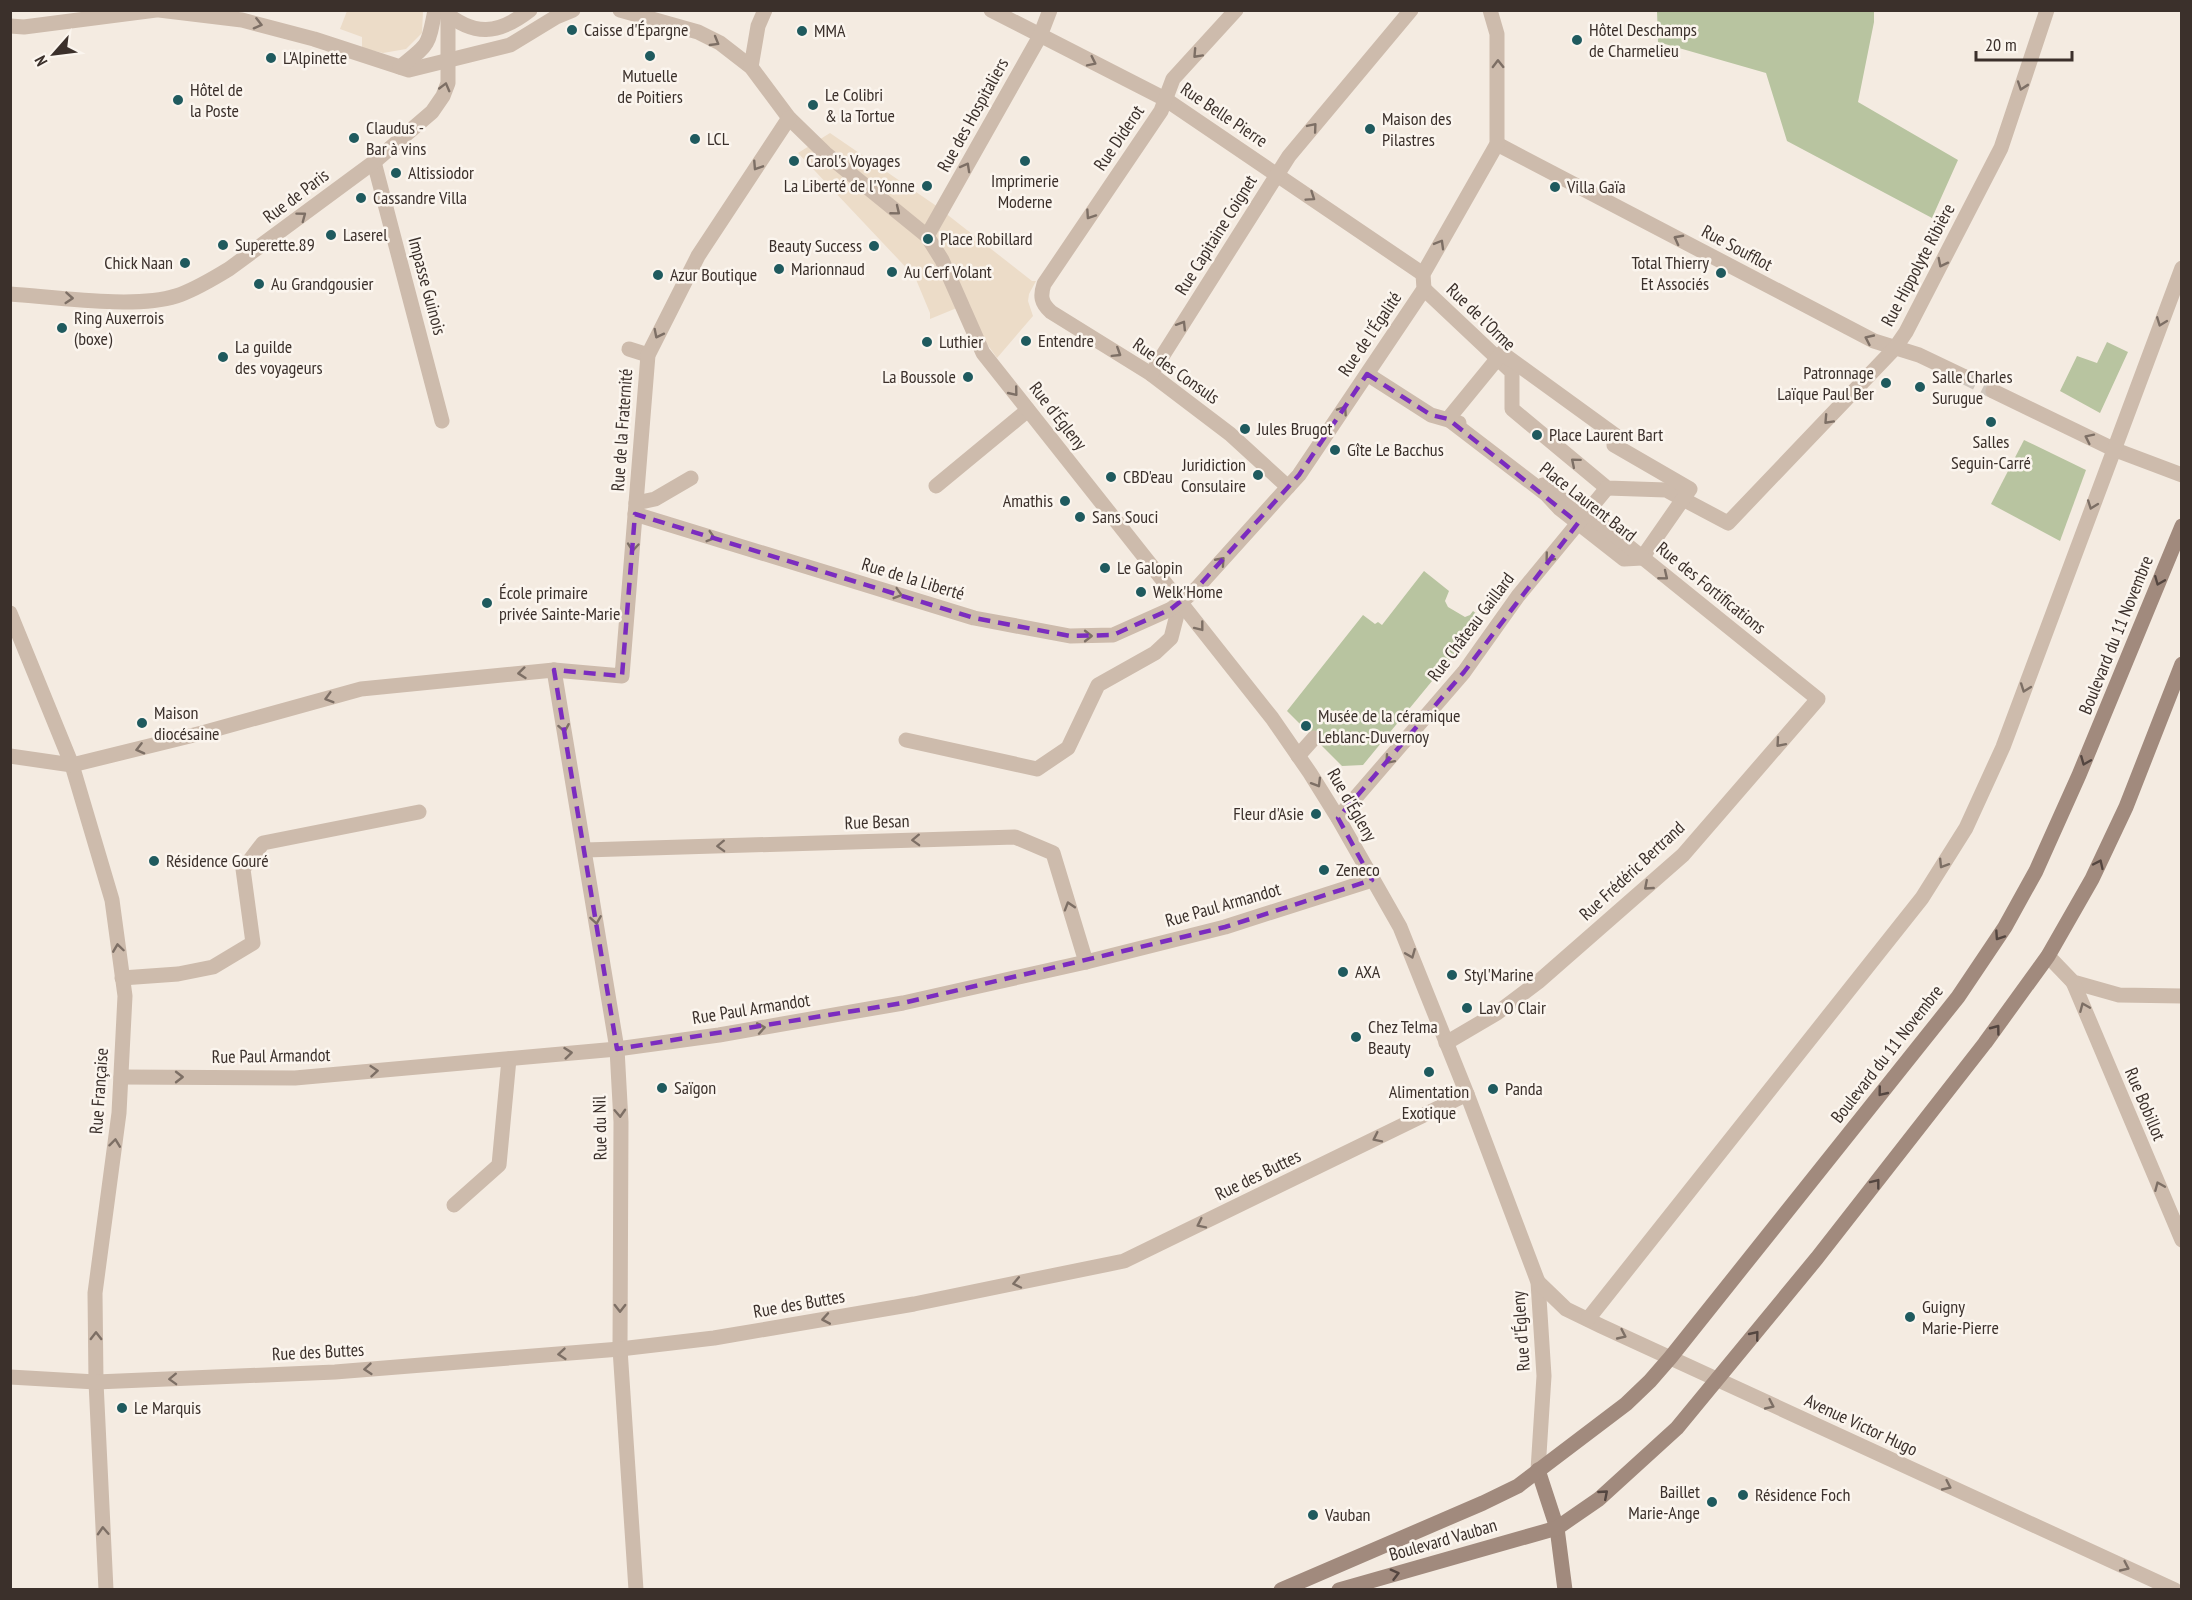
<svg xmlns="http://www.w3.org/2000/svg" width="2192" height="1600" font-family="'PT Sans Narrow',sans-serif">
  <rect width="100%" height="100%" fill="#f4ebe1"/>
  <g fill="#b8c4a0">
    <polygon points="1657,11 1874,11 1874,22 1858,102 1958,160 1932,218 1787,141 1766,73 1658,42"/>
    <polygon points="2107,342 2128,352 2100,413 2060,391 2077,356 2097,363"/>
    <polygon points="2024,440 2086,470 2060,541 1991,504"/>
    <polygon points="1424,571 1449,591 1445,601 1448,607 1465,617 1470,615 1473,611 1483,619 1363,765 1342,766 1287,711 1363,615 1375,624 1378,622 1382,625"/>
  </g>
  <g fill="#ecdcc8">
    <polygon points="347,11 423,11 422,33 406,49 383,53 362,48 362,37 340,29"/>
    <polygon points="830,133 935,205 1032,281 1036,281 1029,294 1028,301 1033,316 997,358 982,337 969,303 930,319 930,313 915,277 798,153"/>
  </g>
  <g fill="none" stroke-linecap="round" stroke-linejoin="round">
    <polyline stroke="#cfc6bd" stroke-width="15" stroke-dasharray="15 8" stroke-linecap="butt" points="1963,376 1993,391"/>
    <g stroke="#cdbbac" stroke-width="15">
      <polyline points="629,349 648,355"/>
      <polyline points="936,486 1028,410"/>
      <polyline points="636,503 655,499 691,478"/>
      <polyline points="906,740 1037,769 1068,748 1098,685 1155,653 1171,638 1180,603"/>
      <polyline points="1298,756 1314,738"/>
      <polyline points="122,978 178,974 213,967 253,943 243,869 263,843 419,812"/>
      <polyline points="454,1205 499,1165 509,1059"/>
    </g>
    <g stroke="#cdbbac" stroke-width="15">
      <polyline points="1367,374 1431,415 1459,423"/>
      <polyline points="1543,485 1558,497 1586,512"/>
    </g>
    <g stroke="#cdbbac" stroke-width="15">
      <polyline points="159,10 242,20 314,39 409,70 510,45 556,17 573,10"/>
      <path d="M442,10C474,37 498,35 530,10"/>
      <polyline points="620,10 698,32 720,43 751,67 789,118 825,153 927,236 942,260 983,353 1272,718 1310,773 1338,818 1400,927 1467,1094 1538,1282 1544,1376 1538,1470"/>
      <polyline points="991,10 1165,99 1423,274"/>
      <path d="M1236,10L1173,79L1161,111L1044,284C1040,296 1041,303 1051,312L1151,374L1230,434L1288,487"/>
      <polyline points="10,26 24,27 156,10"/>
      <path d="M400,67C429,44 428,47 435,10"/>
      <polyline points="751,67 758,26 765,10"/>
      <polyline points="1497,144 1874,341 1919,355 1963,376"/>
      <polyline points="374,162 442,421"/>
      <polyline points="927,236 1040,36 1050,10"/>
      <polyline points="1424,289 1512,372 1512,409 1607,488 1666,490 1728,523 1895,348 1906,332 2001,148 2047,10"/>
      <path d="M10,294C55,297 135,309 176,296C195,290 212,279 229,269L374,162L432,112L443,96L448,83V15"/>
      <polygon points="1502,353 1615,435 1614,445 1690,489 1642,558 1624,559 1559,508 1546,494 1448,419"/>
      <polyline points="1151,374 1289,156 1411,10"/>
      <polyline points="1993,391 2113,449 2182,475"/>
      <polyline points="635,514 974,618 1070,636 1113,635 1171,609 1180,603 1196,589 1288,487 1299,475 1424,289 1423,274 1497,144 1497,34 1490,10"/>
      <polyline points="10,613 72,765 112,900 125,996 119,1113 95,1293 96,1382 106,1590"/>
      <polyline points="554,670 617,1049 621,1122 620,1349 636,1590"/>
      <polyline points="10,756 72,765 202,733 361,689 554,670 622,676 648,355 698,256 789,118"/>
      <polyline points="1338,818 1464,672 1518,596 1607,488"/>
      <polyline points="585,850 1015,837 1053,853 1086,962"/>
      <polyline points="2048,956 2073,982 2119,995 2182,996"/>
      <polyline points="2073,982 2182,1240"/>
      <polyline points="1446,1043 1497,1013 1538,982 1683,855 1818,699 1586,512"/>
      <polyline points="121,1077 295,1078 617,1049 719,1035 903,1003 1086,962 1225,927 1372,880"/>
      <polyline points="1538,1282 1566,1309 1601,1326 2175,1590"/>
      <polyline points="1588,1319 1922,898 1966,828 2003,747 2182,268"/>
      <polyline points="10,1377 96,1382 335,1372 620,1349 714,1338 914,1304 1124,1261 1467,1094"/>
    </g>
    <g stroke="#a18a7d" stroke-width="15">
      <polyline points="1538,1470 1557,1528 1565,1590"/>
      <polyline points="1281,1590 1483,1503 1518,1486 1626,1404 1650,1381 1670,1358 1958,997 2005,927 2036,871 2079,775 2182,526"/>
      <polyline points="1339,1590 1557,1528 1599,1499 1677,1428 1817,1258 1985,1043 2048,956 2092,879 2126,807 2182,664"/>
    </g>
  </g>
  <defs><path id="oneway-chevron" d="M-2-3.5L2.5 0L-2 3.5" fill="none" stroke-width="1.6" stroke-linecap="round" stroke-linejoin="round" transform="scale(1.5)"/></defs>
  <g stroke="#7d6f65">
    <use href="#oneway-chevron" transform="translate(258 24) rotate(14)"/>
    <use href="#oneway-chevron" transform="translate(715 42) rotate(30)"/>
    <use href="#oneway-chevron" transform="translate(1197 54) rotate(133)"/>
    <use href="#oneway-chevron" transform="translate(1092 62) rotate(26)"/>
    <use href="#oneway-chevron" transform="translate(1498 64) rotate(-91)"/>
    <use href="#oneway-chevron" transform="translate(2022 86) rotate(109)"/>
    <use href="#oneway-chevron" transform="translate(445 87) rotate(-75)"/>
    <use href="#oneway-chevron" transform="translate(1313 127) rotate(-50)"/>
    <use href="#oneway-chevron" transform="translate(757 166) rotate(123)"/>
    <use href="#oneway-chevron" transform="translate(966 167) rotate(-61)"/>
    <use href="#oneway-chevron" transform="translate(1311 197) rotate(34)"/>
    <use href="#oneway-chevron" transform="translate(896 211) rotate(39)"/>
    <use href="#oneway-chevron" transform="translate(1090 215) rotate(124)"/>
    <use href="#oneway-chevron" transform="translate(302 216) rotate(-37)"/>
    <use href="#oneway-chevron" transform="translate(1678 239) rotate(-152)"/>
    <use href="#oneway-chevron" transform="translate(1440 244) rotate(-60)"/>
    <use href="#oneway-chevron" transform="translate(1942 263) rotate(117)"/>
    <use href="#oneway-chevron" transform="translate(69 298) rotate(4)"/>
    <use href="#oneway-chevron" transform="translate(2161 322) rotate(111)"/>
    <use href="#oneway-chevron" transform="translate(1182 325) rotate(-58)"/>
    <use href="#oneway-chevron" transform="translate(658 334) rotate(117)"/>
    <use href="#oneway-chevron" transform="translate(1869 339) rotate(-155)"/>
    <use href="#oneway-chevron" transform="translate(1117 353) rotate(32)"/>
    <use href="#oneway-chevron" transform="translate(1014 392) rotate(51)"/>
    <use href="#oneway-chevron" transform="translate(1343 410) rotate(-56)"/>
    <use href="#oneway-chevron" transform="translate(1828 420) rotate(133)"/>
    <use href="#oneway-chevron" transform="translate(2089 438) rotate(-154)"/>
    <use href="#oneway-chevron" transform="translate(1575 462) rotate(-140)"/>
    <use href="#oneway-chevron" transform="translate(2092 505) rotate(110)"/>
    <use href="#oneway-chevron" transform="translate(711 537) rotate(17)"/>
    <use href="#oneway-chevron" transform="translate(633 547) rotate(95)"/>
    <use href="#oneway-chevron" transform="translate(1549 558) rotate(129)"/>
    <use href="#oneway-chevron" transform="translate(1221 561) rotate(-48)"/>
    <use href="#oneway-chevron" transform="translate(1664 576) rotate(39)"/>
    <use href="#oneway-chevron" transform="translate(898 594) rotate(17)"/>
    <use href="#oneway-chevron" transform="translate(1200 627) rotate(52)"/>
    <use href="#oneway-chevron" transform="translate(1088 636)"/>
    <use href="#oneway-chevron" transform="translate(522 673) rotate(174)"/>
    <use href="#oneway-chevron" transform="translate(2025 688) rotate(110)"/>
    <use href="#oneway-chevron" transform="translate(329 698) rotate(164)"/>
    <use href="#oneway-chevron" transform="translate(564 728) rotate(80)"/>
    <use href="#oneway-chevron" transform="translate(1780 743) rotate(131)"/>
    <use href="#oneway-chevron" transform="translate(140 749) rotate(166)"/>
    <use href="#oneway-chevron" transform="translate(1389 760) rotate(131)"/>
    <use href="#oneway-chevron" transform="translate(1317 783) rotate(59)"/>
    <use href="#oneway-chevron" transform="translate(916 840) rotate(178)"/>
    <use href="#oneway-chevron" transform="translate(721 846) rotate(178)"/>
    <use href="#oneway-chevron" transform="translate(1943 864) rotate(122)"/>
    <use href="#oneway-chevron" transform="translate(1648 886) rotate(139)"/>
    <use href="#oneway-chevron" transform="translate(1069 906) rotate(-107)"/>
    <use href="#oneway-chevron" transform="translate(596 920) rotate(81)"/>
    <use href="#oneway-chevron" transform="translate(118 948) rotate(-98)"/>
    <use href="#oneway-chevron" transform="translate(1411 954) rotate(68)"/>
    <use href="#oneway-chevron" transform="translate(2084 1007) rotate(-113)"/>
    <use href="#oneway-chevron" transform="translate(761 1028) rotate(-10)"/>
    <use href="#oneway-chevron" transform="translate(568 1053) rotate(-6)"/>
    <use href="#oneway-chevron" transform="translate(374 1071) rotate(-5)"/>
    <use href="#oneway-chevron" transform="translate(179 1077)"/>
    <use href="#oneway-chevron" transform="translate(620 1113) rotate(87)"/>
    <use href="#oneway-chevron" transform="translate(1377 1138) rotate(154)"/>
    <use href="#oneway-chevron" transform="translate(115 1143) rotate(-83)"/>
    <use href="#oneway-chevron" transform="translate(2159 1186) rotate(-113)"/>
    <use href="#oneway-chevron" transform="translate(1201 1224) rotate(154)"/>
    <use href="#oneway-chevron" transform="translate(1017 1283) rotate(168)"/>
    <use href="#oneway-chevron" transform="translate(620 1308) rotate(90)"/>
    <use href="#oneway-chevron" transform="translate(826 1319) rotate(170)"/>
    <use href="#oneway-chevron" transform="translate(1622 1335) rotate(25)"/>
    <use href="#oneway-chevron" transform="translate(96 1336) rotate(-90)"/>
    <use href="#oneway-chevron" transform="translate(562 1354) rotate(175)"/>
    <use href="#oneway-chevron" transform="translate(368 1369) rotate(175)"/>
    <use href="#oneway-chevron" transform="translate(173 1379) rotate(178)"/>
    <use href="#oneway-chevron" transform="translate(1770 1405) rotate(25)"/>
    <use href="#oneway-chevron" transform="translate(1947 1486) rotate(25)"/>
    <use href="#oneway-chevron" transform="translate(103 1531) rotate(-93)"/>
    <use href="#oneway-chevron" transform="translate(2125 1567) rotate(25)"/>
  </g>
  <g stroke="#544640">
    <use href="#oneway-chevron" transform="translate(2159 581) rotate(112)"/>
    <use href="#oneway-chevron" transform="translate(2085 761) rotate(112)"/>
    <use href="#oneway-chevron" transform="translate(2099 864) rotate(-65)"/>
    <use href="#oneway-chevron" transform="translate(1999 936) rotate(124)"/>
    <use href="#oneway-chevron" transform="translate(1996 1029) rotate(-53)"/>
    <use href="#oneway-chevron" transform="translate(1882 1092) rotate(129)"/>
    <use href="#oneway-chevron" transform="translate(1876 1183) rotate(-52)"/>
    <use href="#oneway-chevron" transform="translate(1755 1335) rotate(-51)"/>
    <use href="#oneway-chevron" transform="translate(1604 1494) rotate(-41)"/>
    <use href="#oneway-chevron" transform="translate(1395 1574) rotate(-15)"/>
  </g>
  <path fill="none" stroke="#7b2cbf" stroke-width="4.5" stroke-dasharray="12 8" stroke-linejoin="round" d="M1367,374L1431,415L1448,419L1578,523L1464,672L1338,818L1372,880L1225,927L903,1003L617,1049L554,670L622,676L635,514L974,618L1070,636L1113,635L1171,609L1196,589L1299,475Z"/>
  <g fill="#1f5a5e" stroke="#fbf5ee" stroke-width="2">
    <circle cx="572" cy="30" r="6"/>
    <circle cx="802" cy="31" r="6"/>
    <circle cx="1577" cy="40" r="6"/>
    <circle cx="650" cy="56" r="6"/>
    <circle cx="271" cy="58" r="6"/>
    <circle cx="178" cy="100" r="6"/>
    <circle cx="813" cy="105" r="6"/>
    <circle cx="1370" cy="129" r="6"/>
    <circle cx="354" cy="138" r="6"/>
    <circle cx="695" cy="139" r="6"/>
    <circle cx="794" cy="161" r="6"/>
    <circle cx="1025" cy="161" r="6"/>
    <circle cx="396" cy="173" r="6"/>
    <circle cx="927" cy="186" r="6"/>
    <circle cx="1555" cy="187" r="6"/>
    <circle cx="361" cy="198" r="6"/>
    <circle cx="331" cy="235" r="6"/>
    <circle cx="928" cy="239" r="6"/>
    <circle cx="223" cy="245" r="6"/>
    <circle cx="874" cy="246" r="6"/>
    <circle cx="185" cy="263" r="6"/>
    <circle cx="779" cy="269" r="6"/>
    <circle cx="892" cy="272" r="6"/>
    <circle cx="1721" cy="273" r="6"/>
    <circle cx="658" cy="275" r="6"/>
    <circle cx="259" cy="284" r="6"/>
    <circle cx="62" cy="328" r="6"/>
    <circle cx="1026" cy="341" r="6"/>
    <circle cx="927" cy="342" r="6"/>
    <circle cx="223" cy="357" r="6"/>
    <circle cx="968" cy="377" r="6"/>
    <circle cx="1886" cy="383" r="6"/>
    <circle cx="1920" cy="387" r="6"/>
    <circle cx="1991" cy="422" r="6"/>
    <circle cx="1245" cy="429" r="6"/>
    <circle cx="1537" cy="435" r="6"/>
    <circle cx="1335" cy="450" r="6"/>
    <circle cx="1258" cy="475" r="6"/>
    <circle cx="1111" cy="477" r="6"/>
    <circle cx="1065" cy="501" r="6"/>
    <circle cx="1080" cy="517" r="6"/>
    <circle cx="1105" cy="568" r="6"/>
    <circle cx="1141" cy="592" r="6"/>
    <circle cx="487" cy="603" r="6"/>
    <circle cx="142" cy="723" r="6"/>
    <circle cx="1306" cy="726" r="6"/>
    <circle cx="1316" cy="814" r="6"/>
    <circle cx="154" cy="861" r="6"/>
    <circle cx="1324" cy="870" r="6"/>
    <circle cx="1343" cy="972" r="6"/>
    <circle cx="1452" cy="975" r="6"/>
    <circle cx="1467" cy="1008" r="6"/>
    <circle cx="1356" cy="1037" r="6"/>
    <circle cx="1429" cy="1072" r="6"/>
    <circle cx="662" cy="1088" r="6"/>
    <circle cx="1493" cy="1089" r="6"/>
    <circle cx="1910" cy="1317" r="6"/>
    <circle cx="122" cy="1408" r="6"/>
    <circle cx="1743" cy="1495" r="6"/>
    <circle cx="1712" cy="1502" r="6"/>
    <circle cx="1313" cy="1515" r="6"/>
  </g>
  <g text-anchor="middle" stroke-width="5" stroke-linejoin="round" paint-order="stroke">
    <g font-size="18" fill="#3b302b" stroke="#fbf5ee" text-anchor="start">
      <text x="584" y="36">Caisse d'Épargne</text>
      <text x="1589" y="36">Hôtel Deschamps<tspan x="1589" dy="21">de Charmelieu</tspan></text>
      <text x="814" y="37">MMA</text>
      <text x="283" y="64">L'Alpinette</text>
      <text x="650" y="82" text-anchor="middle">Mutuelle<tspan x="650" dy="21">de Poitiers</tspan></text>
      <text x="190" y="96">Hôtel de<tspan x="190" dy="21">la Poste</tspan></text>
      <text x="825" y="101">Le Colibri<tspan x="825" dy="21">&amp; la Tortue</tspan></text>
      <text x="1382" y="125">Maison des<tspan x="1382" dy="21">Pilastres</tspan></text>
      <text x="366" y="134">Claudus -<tspan x="366" dy="21">Bar à vins</tspan></text>
      <text x="707" y="145">LCL</text>
      <text x="806" y="167">Carol's Voyages</text>
      <text x="408" y="179">Altissiodor</text>
      <text x="1025" y="187" text-anchor="middle">Imprimerie<tspan x="1025" dy="21">Moderne</tspan></text>
      <text x="915" y="192" text-anchor="end">La Liberté de l'Yonne</text>
      <text x="1567" y="193">Villa Gaïa</text>
      <text x="373" y="204">Cassandre Villa</text>
      <text x="343" y="241">Laserel</text>
      <text x="940" y="245">Place Robillard</text>
      <text x="235" y="251">Superette.89</text>
      <text x="862" y="252" text-anchor="end">Beauty Success</text>
      <text x="173" y="269" text-anchor="end">Chick Naan</text>
      <text x="1709" y="269" text-anchor="end">Total Thierry<tspan x="1709" dy="21">Et Associés</tspan></text>
      <text x="791" y="275">Marionnaud</text>
      <text x="904" y="278">Au Cerf Volant</text>
      <text x="670" y="281">Azur Boutique</text>
      <text x="271" y="290">Au Grandgousier</text>
      <text x="74" y="324">Ring Auxerrois<tspan x="74" dy="21">(boxe)</tspan></text>
      <text x="1038" y="347">Entendre</text>
      <text x="939" y="348">Luthier</text>
      <text x="235" y="353">La guilde<tspan x="235" dy="21">des voyageurs</tspan></text>
      <text x="1874" y="379" text-anchor="end">Patronnage<tspan x="1874" dy="21">Laïque Paul Ber</tspan></text>
      <text x="956" y="383" text-anchor="end">La Boussole</text>
      <text x="1932" y="383">Salle Charles<tspan x="1932" dy="21">Surugue</tspan></text>
      <text x="1257" y="435">Jules Brugot</text>
      <text x="1549" y="441">Place Laurent Bart</text>
      <text x="1991" y="448" text-anchor="middle">Salles<tspan x="1991" dy="21">Seguin-Carré</tspan></text>
      <text x="1347" y="456">Gîte Le Bacchus</text>
      <text x="1246" y="471" text-anchor="end">Juridiction<tspan x="1246" dy="21">Consulaire</tspan></text>
      <text x="1123" y="483">CBD'eau</text>
      <text x="1053" y="507" text-anchor="end">Amathis</text>
      <text x="1092" y="523">Sans Souci</text>
      <text x="1117" y="574">Le Galopin</text>
      <text x="1153" y="598">Welk'Home</text>
      <text x="499" y="599">École primaire<tspan x="499" dy="21">privée Sainte-Marie</tspan></text>
      <text x="154" y="719">Maison<tspan x="154" dy="21">diocésaine</tspan></text>
      <text x="1318" y="722">Musée de la céramique<tspan x="1318" dy="21">Leblanc-Duvernoy</tspan></text>
      <text x="1304" y="820" text-anchor="end">Fleur d'Asie</text>
      <text x="166" y="867">Résidence Gouré</text>
      <text x="1336" y="876">Zeneco</text>
      <text x="1355" y="978">AXA</text>
      <text x="1464" y="981">Styl'Marine</text>
      <text x="1479" y="1014">Lav O Clair</text>
      <text x="1368" y="1033">Chez Telma<tspan x="1368" dy="21">Beauty</tspan></text>
      <text x="674" y="1094">Saïgon</text>
      <text x="1505" y="1095">Panda</text>
      <text x="1429" y="1098" text-anchor="middle">Alimentation<tspan x="1429" dy="21">Exotique</tspan></text>
      <text x="1922" y="1313">Guigny<tspan x="1922" dy="21">Marie-Pierre</tspan></text>
      <text x="134" y="1414">Le Marquis</text>
      <text x="1700" y="1498" text-anchor="end">Baillet<tspan x="1700" dy="21">Marie-Ange</tspan></text>
      <text x="1755" y="1501">Résidence Foch</text>
      <text x="1325" y="1521">Vauban</text>
    </g>
    <g font-size="18" fill="#3b302b" stroke="#fbf5ee">
      <text transform="translate(973 115) rotate(-61)" y="6">Rue des Hospitaliers</text>
      <text transform="translate(1224 115) rotate(34)" y="6">Rue Belle Pierre</text>
      <text transform="translate(1119 138) rotate(-56)" y="6">Rue Diderot</text>
      <text transform="translate(296 196) rotate(-37)" y="6">Rue de Paris</text>
      <text transform="translate(1216 235) rotate(-58)" y="6">Rue Capitaine Coignet</text>
      <text transform="translate(1737 248) rotate(28)" y="6">Rue Soufflot</text>
      <text transform="translate(1918 265) rotate(-62)" y="6">Rue Hippolyte Ribière</text>
      <text transform="translate(427 286) rotate(75)" y="6">Impasse Guinois</text>
      <text transform="translate(1481 317) rotate(44)" y="6">Rue de l'Orme</text>
      <text transform="translate(1370 334) rotate(-56)" y="6">Rue de l'Égalité</text>
      <text transform="translate(1176 371) rotate(35)" y="6">Rue des Consuls</text>
      <text transform="translate(1058 416) rotate(52)" y="6">Rue d'Égleny</text>
      <text transform="translate(622 430) rotate(-86)" y="6">Rue de la Fraternité</text>
      <text transform="translate(1588 502) rotate(38)" y="6">Place Laurent Bard</text>
      <text transform="translate(913 579) rotate(17)" y="6">Rue de la Liberté</text>
      <text transform="translate(1711 588) rotate(39)" y="6">Rue des Fortifications</text>
      <text transform="translate(1471 627) rotate(-53)" y="6">Rue Château Gaillard</text>
      <text transform="translate(2116 635) rotate(-68)" y="6">Boulevard du 11 Novembre</text>
      <text transform="translate(1352 805) rotate(60)" y="6">Rue d'Égleny</text>
      <text transform="translate(877 822) rotate(-2)" y="6">Rue Besan</text>
      <text transform="translate(1632 871) rotate(-43)" y="6">Rue Frédéric Bertrand</text>
      <text transform="translate(1223 905) rotate(-16)" y="6">Rue Paul Armandot</text>
      <text transform="translate(751 1009) rotate(-9)" y="6">Rue Paul Armandot</text>
      <text transform="translate(1887 1054) rotate(-52)" y="6">Boulevard du 11 Novembre</text>
      <text transform="translate(271 1056) rotate(-1)" y="6">Rue Paul Armandot</text>
      <text transform="translate(99 1091) rotate(-86)" y="6">Rue Française</text>
      <text transform="translate(2145 1104) rotate(67)" y="6">Rue Bobillot</text>
      <text transform="translate(600 1128) rotate(-91)" y="6">Rue du Nil</text>
      <text transform="translate(1258 1175) rotate(-26)" y="6">Rue des Buttes</text>
      <text transform="translate(799 1304) rotate(-10)" y="6">Rue des Buttes</text>
      <text transform="translate(1521 1331) rotate(-94)" y="6">Rue d'Égleny</text>
      <text transform="translate(318 1352) rotate(-3)" y="6">Rue des Buttes</text>
      <text transform="translate(1861 1425) rotate(25)" y="6">Avenue Victor Hugo</text>
      <text transform="translate(1443 1540) rotate(-16)" y="6">Boulevard Vauban</text>
    </g>
  </g>
  <rect width="2192" height="1600" fill="none" stroke="#3b302b" stroke-width="24"/>
  <g transform="translate(54 54) rotate(242)" stroke="#fbf5ee" stroke-width="4.5" paint-order="stroke">
  <path d="M0-4.5L10 22L0 15L-10 22Z" fill="#3b302b"/>
  <text y="-9" font-size="16" font-weight="bold" text-anchor="middle" fill="#3b302b">N</text>
  </g>
  <path d="M1976 51v9h96v-9" fill="none" stroke="#3b302b" stroke-width="3"/>
  <text x="1985" y="51" font-size="18" fill="#3b302b" stroke="#fbf5ee" stroke-width="4.5" paint-order="stroke">20 m</text>
</svg>
